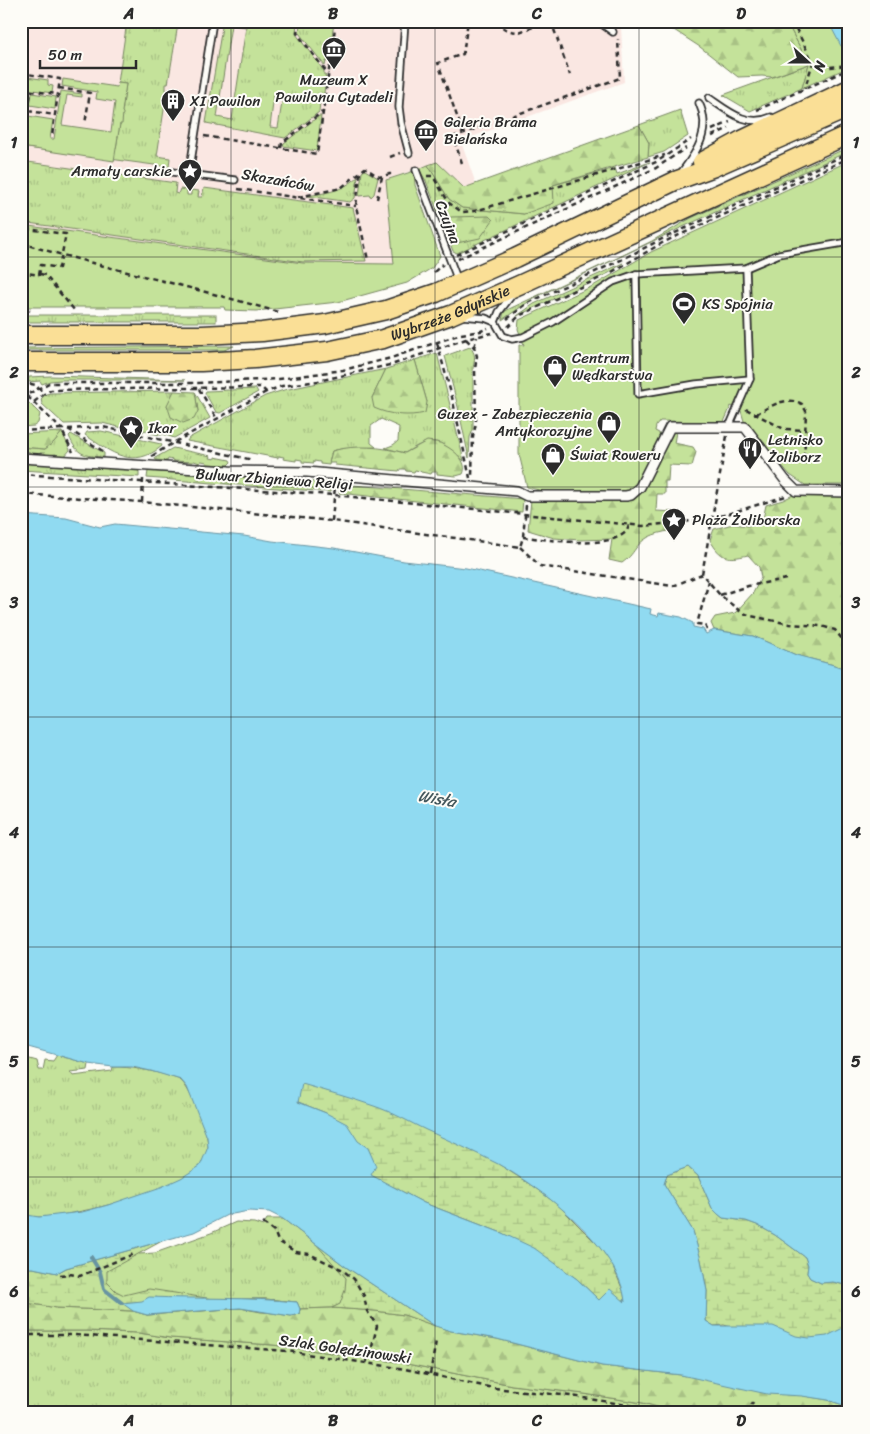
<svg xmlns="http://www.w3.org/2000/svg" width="870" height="1434" font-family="Sriracha,sans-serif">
  <defs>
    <pattern id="grass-tufts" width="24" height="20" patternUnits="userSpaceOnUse" patternTransform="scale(1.25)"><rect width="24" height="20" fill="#c4e29a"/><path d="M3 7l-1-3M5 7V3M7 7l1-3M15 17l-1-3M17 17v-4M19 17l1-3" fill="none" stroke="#a9c285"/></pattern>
    <pattern id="forest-firs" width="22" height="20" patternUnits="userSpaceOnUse" patternTransform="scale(1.25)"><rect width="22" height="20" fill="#c4e29a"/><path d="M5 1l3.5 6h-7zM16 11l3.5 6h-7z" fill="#a9c285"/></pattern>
    <pattern id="wetland-marsh" width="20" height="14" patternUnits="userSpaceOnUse" patternTransform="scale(1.25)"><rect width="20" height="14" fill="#c4e29a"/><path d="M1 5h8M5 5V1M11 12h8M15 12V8" fill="none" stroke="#a9c285"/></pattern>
  </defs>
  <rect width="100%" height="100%" fill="#fdfcf7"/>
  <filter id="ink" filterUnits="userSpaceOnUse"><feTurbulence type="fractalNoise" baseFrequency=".02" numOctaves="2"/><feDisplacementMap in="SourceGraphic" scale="10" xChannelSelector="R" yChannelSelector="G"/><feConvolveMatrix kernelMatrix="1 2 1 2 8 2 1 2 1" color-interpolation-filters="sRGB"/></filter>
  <g filter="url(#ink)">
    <polygon fill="#fae7e2" points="21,21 613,21 621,27 624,82 469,138 469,139 461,142 476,184 464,188 437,162 386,180 394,264 303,263 21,225"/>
    <g fill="url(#grass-tufts)" stroke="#788662" fill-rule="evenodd">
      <polygon points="127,21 183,21 177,30 168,84 166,84 166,90 167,90 157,156 170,158 169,167 21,147 21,135 116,149 126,84 118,83"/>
      <path d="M223,21H297L296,34L324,71V75H326L323,102H320L319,112L285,138L206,123ZM231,25L246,27L232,120L217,117ZM274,95L283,96L278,128L270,127Z"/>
      <polygon points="300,21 334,23 328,62 326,61 325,66 299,33"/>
      <polygon points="809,64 802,88 750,111 723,95"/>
      <polygon points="680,110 688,136 664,152 648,157 649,143 639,125"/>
      <polygon points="319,116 321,116 317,151 283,146 284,143"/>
      <polygon points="849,147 849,151 674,231 534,298 502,320 504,312 509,309 615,259 652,241 691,218"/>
      <polygon points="21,161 176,183 175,193 178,194 180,189 187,190 187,195 191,195 191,190 199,191 198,197 202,197 204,188 353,208 366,261 303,262 21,222"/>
      <polygon points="650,162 457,253 453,251 426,181 419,169 428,165 449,199 462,208 524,214 553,185 615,168 617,174"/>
      <polygon points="365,170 378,178 374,194 371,197 370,195 359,196 362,172"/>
      <path d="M358,177L355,198L350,202L307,196C329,192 340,192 358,177Z"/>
      <polygon points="623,263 609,273 517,316 534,304"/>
      <rect x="25" y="315" width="191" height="7"/>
      <polygon points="234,346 224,350 21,350 21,348"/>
      <path d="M470,347C476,354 475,359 473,368V430L470,437L469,458L458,407L445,356Z"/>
      <path d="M437,353L464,461C439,440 435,434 405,453L385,448L393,445L398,441L399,427L381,419L371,426V443L376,447L341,449L332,451L329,465L320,464V462L314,461V463L302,462V460L296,459V461L283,459L284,457L278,456V458L187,441L189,438L265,396L284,390L386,369L372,398L427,402L415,360Z"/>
      <polygon points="29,377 50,376 185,380 61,380 50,381 42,384 40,381 28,382"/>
      <polygon points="256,389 258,392 220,413 216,412 205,393 206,391"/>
      <polygon points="174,391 167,406 198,411 195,392 210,418 174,438 163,434 161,435 149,433 149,431 144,430 143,432 125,426 123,428 102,423 64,424 42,404 41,399 46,394 51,393"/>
      <polygon points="25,399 40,414 38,423 34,426 21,427 21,400"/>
      <path d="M101,431L161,444L162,446C133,470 112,453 85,435L87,432Z"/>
      <polygon points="62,432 70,450 64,457 56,456 56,454 45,455 45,453 40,453 39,455 30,454 30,452 25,451 24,453 21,453 21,447 45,449 54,442"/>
      <path d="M71,434L104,453V457C84,456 77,455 69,436Z"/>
      <polygon points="173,448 211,456 210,458 215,459 215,457 230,460 231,462 228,465 206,464 207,462 201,461 200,463 194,461 193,462 173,461 173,460 168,459 167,461 156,460 155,458"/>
      <polygon points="21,463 139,470 139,477 21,470"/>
      <path d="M57,1055L89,1064L88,1070L70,1072L73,1076L112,1071L113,1067C132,1067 148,1070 166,1075C170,1077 176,1078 180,1080C189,1085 209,1135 208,1146C208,1151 203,1163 199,1167C173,1191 77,1216 40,1217C34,1217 27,1216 21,1214V1062L30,1059L37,1061L39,1070H43L45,1060L53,1061Z"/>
      <polygon points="267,1219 283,1219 346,1267 354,1299 332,1308 300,1309 296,1302 265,1299 21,1302 21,1268 135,1248 139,1254 155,1253 211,1233 236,1222 254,1223 263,1226"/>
      <polygon points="21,1331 86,1331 139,1333 170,1338 273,1345 397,1362 512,1385 584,1394 643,1403 679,1413 21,1413"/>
    </g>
    <g fill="url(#forest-firs)" stroke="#788662">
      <polygon points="643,21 786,21 809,64 772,77 762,76 738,77 700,47 674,30 646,25"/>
      <polygon points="639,125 649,143 648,157 553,185 554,203 524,214 462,208 449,199 428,165 437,162 464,188"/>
      <polygon points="489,216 493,220 480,238 457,243 447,231 446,220 451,217"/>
      <path d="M415,360L427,402L425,413C408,417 390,415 374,408L372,398L386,369Z"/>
      <polygon points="174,391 195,392 198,411 194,419 183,423 171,417 167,405"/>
      <polygon points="62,432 54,442 45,449 21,447 21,434"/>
      <path d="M674,432H676L674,443L693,447L696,452L692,466L669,465L668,481H665V494H657L656,511L675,512L679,526L676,530C660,532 645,535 636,548C631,555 629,558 622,563L609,560L612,539L580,540L554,538L528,530L531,500H627C633,500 637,497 642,492L670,435Z"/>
      <path d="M427,441C433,442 440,442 444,445C454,450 469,462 463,474L456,476L437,474V472H432L431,474L421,472L420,471L415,470L414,472L406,471L405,469H400L399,471L335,465V463H329L332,451C356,444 381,447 405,453Z"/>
      <polygon points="148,471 331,483 330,492 147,478"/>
      <polygon points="340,484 523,499 522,512 339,493"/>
      <path d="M793,495L849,497V670L834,665L796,655L753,636L714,630L711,623L715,617L735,613L753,593L761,578L759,567L748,555C727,560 721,559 710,540L714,529L733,524L748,526L763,519L766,505L783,500Z"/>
      <polygon points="21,1302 57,1308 133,1311 147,1315 240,1308 261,1312 299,1314 300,1309 332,1308 376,1311 404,1315 451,1331 497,1339 602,1366 681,1375 828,1400 849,1407 849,1413 679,1413 643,1403 584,1394 512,1385 397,1362 273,1345 170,1338 139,1333 86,1331 21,1331"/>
    </g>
    <g fill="url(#wetland-marsh)" stroke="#788662">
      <polygon points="276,1024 386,1091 534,1187 558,1205 599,1246 612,1264 624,1293 625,1302 599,1300 577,1279 502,1233 424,1203 370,1175 326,1113 298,1102"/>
      <polygon points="688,1167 698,1176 712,1208 718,1214 723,1218 746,1221 757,1225 775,1235 805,1257 808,1265 807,1273 810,1278 821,1283 833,1282 849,1286 849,1336 837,1357 724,1325 714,1326 706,1321 707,1291 701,1260 693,1231 664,1184 667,1175"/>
      <polygon points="162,1241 107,1271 107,1282 116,1291 124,1295 149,1289 213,1299 265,1299 297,1302 300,1309 299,1314 291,1316 240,1308 147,1315 133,1311 57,1308 21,1302 21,1268 33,1268 57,1273 66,1268"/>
      <polygon points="316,1244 346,1267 435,1326 404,1315 375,1311 332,1308 340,1304 345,1290 346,1278"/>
    </g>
    <g fill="#c4e29a" stroke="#788662">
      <polygon points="786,21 849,21 849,67 802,88 809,64"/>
      <polygon points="21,76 23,76 23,82 26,82 27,77 48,80 48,85 53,86 52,93 21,88"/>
      <polygon points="63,79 117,87 118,83 126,84 122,112 123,113 122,124 120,124 114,161 21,147 21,119 28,120 28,116 53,120 50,139 54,139 61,91 82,94 82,97 67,95 62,125 111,132 115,102 96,99 97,92 62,86"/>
      <polygon points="32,93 56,97 55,109 30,105"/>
      <polygon points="849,161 849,485 805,485 790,475 744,421 741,411 731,406 724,422 660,421 656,426 655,431 659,433 660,438 636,486 629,492 543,491 527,487 519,454 519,345 524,345 518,329 519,320 593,286 651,252"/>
      <polygon points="414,171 415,185 440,256 432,268 407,283 338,302 256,311 225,310 224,307 21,307 21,225 303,263 394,264 386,180"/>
    </g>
    <g fill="#90daf1" stroke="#6894a2" fill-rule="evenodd">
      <polygon points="828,21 849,21 849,45 847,47 841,46"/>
      <path d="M21,515L66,518L100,527L115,524L244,536L272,541L334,548L404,561L466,568L651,609L650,614L658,616L659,613L681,617L693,623V627L703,629L706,634L714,630L753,636L796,655L834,665L849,670V1080L843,1081V1094L849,1096V1286L833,1282L821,1283L810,1278L807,1273L808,1265L805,1257L775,1235L757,1225L746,1221L723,1218L718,1214L712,1208L698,1176L688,1167L667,1175L664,1184L693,1231L701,1260L707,1291L706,1321L714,1326H773L796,1336L809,1338L827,1336L849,1325V1407L828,1400L802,1396L767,1394L681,1375L602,1366L497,1339L451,1331L435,1326L346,1267L283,1219L269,1212L249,1211L227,1215L194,1232L66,1268L57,1273L33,1268H21V1214L39,1217L82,1212L108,1205L161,1187L181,1178L200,1166L208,1147L207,1137L187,1087L181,1080L151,1071L132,1067H113L89,1064L21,1045ZM302,1084C326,1091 351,1098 374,1106C392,1112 409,1122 426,1130C450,1141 475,1152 498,1164C542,1189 620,1247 625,1302L610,1289L599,1300L577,1279L534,1248L502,1233L424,1203L371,1175L376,1166L368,1148L358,1141L347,1124L326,1113L298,1102Z"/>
      <path d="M149,1297C198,1299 248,1297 297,1302L300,1309L299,1314L291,1316L240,1308L147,1315L133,1311L122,1303L142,1301Z"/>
    </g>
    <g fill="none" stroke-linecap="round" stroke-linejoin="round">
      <polyline stroke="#6894a2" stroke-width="4" points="91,1257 100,1272 104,1289 122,1303"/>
      <defs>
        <g id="service">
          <polyline points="405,21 399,107 401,123 409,153"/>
          <polyline points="598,21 613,32"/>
          <path d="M709,98C728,111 747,128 771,117"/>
          <polyline points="416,170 458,281"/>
          <polyline points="172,172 235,180"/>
          <path d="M681,173C697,152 712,130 699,103"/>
          <polyline points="189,174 213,21"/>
          <polyline points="636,274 638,394 696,384 750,379"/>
          <polyline points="512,295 499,312 495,322 503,336 512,339 523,337 553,322 613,282 636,274 746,268 779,254 849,242"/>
          <polyline points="463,316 485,318 495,322"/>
          <polyline points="729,427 750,379 746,268"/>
        </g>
        <polyline id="pedestrian" points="21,458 229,471 307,472 517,491 527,496 626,496 631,495 640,487 670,427 745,427 785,480 796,491 849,492"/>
        <g id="primary">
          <polyline points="702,162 742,140 849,89"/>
          <polyline points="21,335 202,335 262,332 325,324 386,310 436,293 515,258 675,181 714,167 849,108"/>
          <path id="s1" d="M21,362H201L255,359L327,351L383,339L451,315L519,285L849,134"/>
        </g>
      </defs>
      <use href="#service" stroke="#2b2b2b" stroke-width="9"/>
      <use href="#pedestrian" stroke="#2b2b2b" stroke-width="12"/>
      <use href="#primary" stroke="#2b2b2b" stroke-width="21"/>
      <g stroke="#2b2b2b" stroke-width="2.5" stroke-dasharray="5 4" stroke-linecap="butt">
        <polyline points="299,21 297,33 328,74"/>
        <path d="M496,21C502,28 509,32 519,32L550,21"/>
        <polyline points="551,21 570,75"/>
        <polyline points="792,21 813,62 805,88"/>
        <polyline points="813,62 830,67 849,65"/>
        <polyline points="21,73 60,79 52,136"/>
        <polyline points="59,88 90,93 85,124"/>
        <polyline points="21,94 30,96"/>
        <polyline points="757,110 849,69"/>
        <polyline points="28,111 55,115"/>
        <polyline points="21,114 27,114"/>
        <polyline points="27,118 31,91 58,94"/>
        <polyline points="712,130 730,122"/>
        <polyline points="463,133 438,63 463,54 468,21"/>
        <polyline points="204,136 317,154 336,21"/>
        <polyline points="712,136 729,128"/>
        <polyline points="281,148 282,143 322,112"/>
        <polyline points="390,157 400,153"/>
        <polyline points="462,163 453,137 620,78 618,39"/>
        <polyline points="360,173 356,206 368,260"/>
        <polyline points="427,176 432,176 434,178 449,203 462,212 475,211 665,155"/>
        <polyline points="238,189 356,206"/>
        <polyline points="298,197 341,188 365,168 379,177 390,174 389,173"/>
        <polyline points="377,199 382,177"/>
        <path d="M21,243C107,269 195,287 281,313"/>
        <polyline points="456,255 658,161 691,139"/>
        <polyline points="458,259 656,168 686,148"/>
        <polyline points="21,272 39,275 41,265 59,268 66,234 27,229 25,244"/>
        <polyline points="434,272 443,264"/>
        <polyline points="612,272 664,242 849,158"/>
        <polyline points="40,274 45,275 75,311"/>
        <polyline points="21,307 30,311"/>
        <polyline points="507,319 528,303 621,260 662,239 849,153"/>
        <polyline points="508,327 519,316 600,278"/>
        <polyline points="466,339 474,347 477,356 475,369 476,423 473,437 472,477"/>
        <polyline points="437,343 452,397 470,478"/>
        <polyline points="474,347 477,337"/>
        <polyline points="21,382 36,385 43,393"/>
        <polyline points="199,389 217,419"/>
        <polyline points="21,390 61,429 68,429 106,453"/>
        <polyline points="21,398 49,383 198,383 279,379 343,370 391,358 461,334 481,331 488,328"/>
        <polyline points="34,402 44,394 51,390 261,387 266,392 282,386 318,381 394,364 466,339 492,333"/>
        <polyline points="746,409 784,429 806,430"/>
        <path d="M756,414C770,407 786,395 802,404L806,411L804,465"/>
        <polyline points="68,429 103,427 253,460"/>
        <polyline points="21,431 61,429 73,452"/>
        <polyline points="727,436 702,574 720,595 741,612 751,616 790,624 821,626 835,630 849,648"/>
        <polyline points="152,456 173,443 266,392"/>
        <polyline points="21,474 334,495 643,526 711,519 786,496"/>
        <polyline points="21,494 142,502 332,521 520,547 523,537 526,505"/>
        <polyline points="142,502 143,479"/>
        <polyline points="332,521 335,486"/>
        <path d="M523,537C550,539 607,551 627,531L629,525"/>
        <polyline points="520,547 540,566 673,586 702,574"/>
        <polyline points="720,595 748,586 786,579"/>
        <polyline points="707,630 705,625 697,624 709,581"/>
        <polyline points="263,1223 274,1231 278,1241 286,1246 296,1252 309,1254 341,1269 354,1279 364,1296 367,1311 377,1326 371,1351 366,1363"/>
        <polyline points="60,1275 70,1274 80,1276 136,1253"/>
        <polyline points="21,1335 75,1335 287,1351 405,1369 493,1388 571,1396 640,1407 663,1413"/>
        <polyline points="430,1374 436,1341"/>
        <polyline points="747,1413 753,1402"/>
      </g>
      <use href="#service" stroke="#fdfcf7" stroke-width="5.5"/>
      <use href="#pedestrian" stroke="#fdfcf7" stroke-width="9"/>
      <use href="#primary" stroke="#fadf96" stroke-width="18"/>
    </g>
  </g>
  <path fill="none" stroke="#2b2b2b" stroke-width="1" stroke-opacity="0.55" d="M231,21V1413M435,21V1413M639,21V1413M21,257H849M21,487H849M21,717H849M21,947H849M21,1177H849"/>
  <defs>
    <symbol id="museum-pin" viewBox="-11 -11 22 30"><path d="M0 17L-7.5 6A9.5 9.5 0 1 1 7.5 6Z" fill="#2b2b2b" stroke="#fdfcf7"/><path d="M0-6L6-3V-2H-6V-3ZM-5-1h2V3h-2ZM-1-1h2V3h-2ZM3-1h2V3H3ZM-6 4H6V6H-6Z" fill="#fff"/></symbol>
    <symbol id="building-pin" viewBox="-11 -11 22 30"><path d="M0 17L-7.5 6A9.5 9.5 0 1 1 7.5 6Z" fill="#2b2b2b" stroke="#fdfcf7"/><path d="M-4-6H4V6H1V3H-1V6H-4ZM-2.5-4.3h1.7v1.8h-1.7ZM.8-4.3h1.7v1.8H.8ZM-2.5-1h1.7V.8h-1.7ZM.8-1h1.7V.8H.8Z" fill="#fff"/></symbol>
    <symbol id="sight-pin" viewBox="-11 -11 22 30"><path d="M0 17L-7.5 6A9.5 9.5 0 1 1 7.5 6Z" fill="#2b2b2b" stroke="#fdfcf7"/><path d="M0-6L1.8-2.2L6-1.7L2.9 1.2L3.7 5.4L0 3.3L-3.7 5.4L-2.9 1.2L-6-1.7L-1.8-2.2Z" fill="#fff"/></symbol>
    <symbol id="stadium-pin" viewBox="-11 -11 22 30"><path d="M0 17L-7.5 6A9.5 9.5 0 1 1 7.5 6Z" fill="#2b2b2b" stroke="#fdfcf7"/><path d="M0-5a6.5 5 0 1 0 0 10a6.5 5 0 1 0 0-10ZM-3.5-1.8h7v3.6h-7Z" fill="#fff"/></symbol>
    <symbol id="shop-pin" viewBox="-11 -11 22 30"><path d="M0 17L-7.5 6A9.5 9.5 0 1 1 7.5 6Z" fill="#2b2b2b" stroke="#fdfcf7"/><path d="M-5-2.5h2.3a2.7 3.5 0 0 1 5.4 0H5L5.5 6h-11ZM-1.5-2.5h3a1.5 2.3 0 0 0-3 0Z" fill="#fff"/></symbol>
    <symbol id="restaurant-pin" viewBox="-11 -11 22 30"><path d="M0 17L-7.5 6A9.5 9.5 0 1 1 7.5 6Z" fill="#2b2b2b" stroke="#fdfcf7"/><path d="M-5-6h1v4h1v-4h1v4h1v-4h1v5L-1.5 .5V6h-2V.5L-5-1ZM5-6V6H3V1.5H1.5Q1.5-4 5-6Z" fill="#fff"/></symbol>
  </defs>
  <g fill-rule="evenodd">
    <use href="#museum-pin" x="320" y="35" width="28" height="38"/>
    <use href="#building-pin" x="159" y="87" width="28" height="38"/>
    <use href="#museum-pin" x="412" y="117" width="28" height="38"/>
    <use href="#sight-pin" x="176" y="157" width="28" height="38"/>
    <use href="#stadium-pin" x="670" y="290" width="28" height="38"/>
    <use href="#shop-pin" x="541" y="353" width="28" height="38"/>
    <use href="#shop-pin" x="595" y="409" width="28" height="38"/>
    <use href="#sight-pin" x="117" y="414" width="28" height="38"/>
    <use href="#restaurant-pin" x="736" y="435" width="28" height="38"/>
    <use href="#shop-pin" x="539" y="441" width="28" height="38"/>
    <use href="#sight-pin" x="660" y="506" width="28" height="38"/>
  </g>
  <g text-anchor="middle" stroke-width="4" stroke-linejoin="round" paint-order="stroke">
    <g font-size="15" fill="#2b2b2b" stroke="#fdfcf7" text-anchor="start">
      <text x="334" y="85" text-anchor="middle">Muzeum X<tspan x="334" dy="17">Pawilonu Cytadeli</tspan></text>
      <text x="190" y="106">XI Pawilon</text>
      <text x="444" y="127">Galeria Brama<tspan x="444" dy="17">Bielańska</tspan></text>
      <text x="172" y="176" text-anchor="end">Armaty carskie</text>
      <text x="702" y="309">KS Spójnia</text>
      <text x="572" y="363">Centrum<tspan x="572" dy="17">Wędkarstwa</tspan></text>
      <text x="592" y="419" text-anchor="end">Guzex - Zabezpieczenia<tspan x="592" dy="17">Antykorozyjne</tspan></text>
      <text x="148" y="433">Ikar</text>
      <text x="768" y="445">Letnisko<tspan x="768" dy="17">Żoliborz</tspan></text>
      <text x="570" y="460">Świat Roweru</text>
      <text x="692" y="525">Plaża Żoliborska</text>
    </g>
    <g font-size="15" fill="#2b2b2b" stroke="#fdfcf7">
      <text transform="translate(278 180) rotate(10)" y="5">Skazańców</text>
      <text transform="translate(448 222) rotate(69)" y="5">Czujna</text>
      <text dy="5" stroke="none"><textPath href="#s1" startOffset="436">Wybrzeże Gdyńskie</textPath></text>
      <text transform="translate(274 479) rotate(4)" y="5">Bulwar Zbigniewa Religi</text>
      <text transform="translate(345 1349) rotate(8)" y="5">Szlak Golędzinowski</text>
    </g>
    <g font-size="16" font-style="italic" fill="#44575c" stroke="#fdfcf7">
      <text transform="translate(437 798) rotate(10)" y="6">Wisła</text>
    </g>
  </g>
  <rect width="870" height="1434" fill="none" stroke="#fdfcf7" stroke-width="55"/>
  <g transform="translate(808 62) rotate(111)" stroke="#fdfcf7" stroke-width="4" paint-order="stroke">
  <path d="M0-4L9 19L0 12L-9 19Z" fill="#2b2b2b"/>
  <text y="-8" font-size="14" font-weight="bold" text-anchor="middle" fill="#2b2b2b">N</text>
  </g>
  <path d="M40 60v8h96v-8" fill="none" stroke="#2b2b2b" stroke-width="2.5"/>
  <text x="48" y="60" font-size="15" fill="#2b2b2b" stroke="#fdfcf7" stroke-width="4" paint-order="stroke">50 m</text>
  <rect x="28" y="28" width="814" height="1378" fill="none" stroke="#2b2b2b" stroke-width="2"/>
  <g font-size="16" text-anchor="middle" font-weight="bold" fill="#2b2b2b">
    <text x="129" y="19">A</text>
    <text x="333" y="19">B</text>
    <text x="537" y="19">C</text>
    <text x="741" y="19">D</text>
    <text x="14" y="148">1</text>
    <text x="856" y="148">1</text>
    <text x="14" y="378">2</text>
    <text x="856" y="378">2</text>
    <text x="14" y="608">3</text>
    <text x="856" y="608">3</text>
    <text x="14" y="838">4</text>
    <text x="856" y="838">4</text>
    <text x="14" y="1067">5</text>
    <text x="856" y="1067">5</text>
    <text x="14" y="1297">6</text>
    <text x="856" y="1297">6</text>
    <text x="129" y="1426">A</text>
    <text x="333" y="1426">B</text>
    <text x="537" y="1426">C</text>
    <text x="741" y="1426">D</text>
  </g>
</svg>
